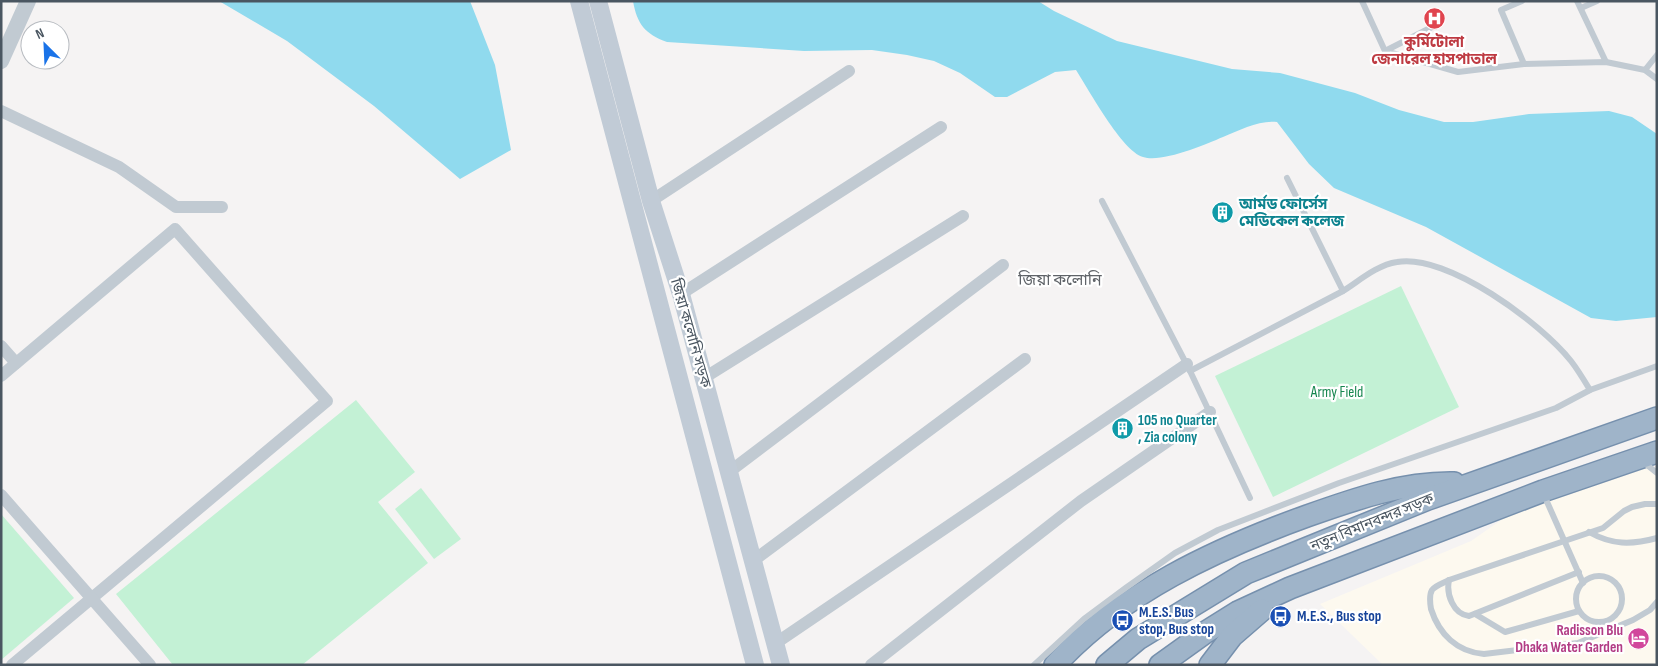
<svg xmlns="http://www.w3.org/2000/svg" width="1658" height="666" font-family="'Sofia Sans Condensed','Noto Sans Bengali',sans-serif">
  <rect width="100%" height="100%" fill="#f5f3f3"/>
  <polygon fill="#fdf9ef" points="1657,466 1657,665 1383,665 1320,604 1471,541 1543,491"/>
  <g fill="#c3f1d5">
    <polygon points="1401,286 1459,407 1273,497 1215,376"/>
    <polygon points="356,400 415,472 378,502 428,563 302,665 173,665 116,594"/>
    <polygon points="421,488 461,539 434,559 395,509"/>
    <polygon points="1,514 74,598 1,660"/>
  </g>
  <g fill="#90daee">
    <polygon points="219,1 470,1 495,65 511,150 460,179 374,106 287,41"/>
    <path d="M633,1H1038L1054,11L1117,41L1232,69L1280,73L1355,93L1399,110L1444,122H1473L1529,114L1609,111L1632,117L1657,134V317L1616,321L1591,318L1426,227L1334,188L1309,164L1277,122C1259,120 1240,130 1223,137C1204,145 1162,163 1143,157C1122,151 1089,90 1076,70L1055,72L1007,97H995L960,73L934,61L907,55L872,50L804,51L667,42C645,34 637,24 633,1Z"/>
  </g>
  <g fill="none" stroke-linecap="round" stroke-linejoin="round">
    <defs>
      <g id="trunk">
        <path d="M1055,665C1122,592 1216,549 1307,516C1355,499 1403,482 1454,483"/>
        <polyline points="1107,665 1138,639 1246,573 1428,499 1657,418"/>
        <polyline points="1160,665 1206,632 1238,612 1290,588 1543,491 1657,452"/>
        <polyline points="1210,665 1232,636 1262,610"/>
      </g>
    </defs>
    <use href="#trunk" stroke="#7690ad" stroke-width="24"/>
    <g stroke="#c1cad2" stroke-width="6">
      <polyline points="1362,1 1385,51 1458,72 1524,64 1606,62 1645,70 1657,79"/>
      <polyline points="1522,1 1501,10 1524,64"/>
      <polyline points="1577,1 1606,62"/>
      <polyline points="1581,8 1597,1"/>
      <polyline points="1385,51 1434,26"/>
      <polyline points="1645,70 1657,55"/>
      <polyline points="1102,201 1190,371 1250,498"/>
      <path d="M1343,291C1359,281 1377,265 1397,262C1447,253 1541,323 1571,361C1578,370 1584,380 1590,390"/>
      <polyline points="1190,371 1343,291 1287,178"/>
      <polyline points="1642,461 1657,473"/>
      <polyline points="1544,495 1583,583"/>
      <path d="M1657,504H1645L1632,507L1624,511L1603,528L1449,580C1444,583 1436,585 1432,590C1429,595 1430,603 1431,609C1439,634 1457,652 1484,654L1578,643L1633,620L1650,610L1657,602"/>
      <path d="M1589,532C1612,545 1631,545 1657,538"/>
      <circle cx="1599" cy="599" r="23"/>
      <path d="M1449,580C1446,594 1453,614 1469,616L1579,572"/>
      <polyline points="1475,614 1505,632 1579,611"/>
      <polyline points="1034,665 1084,619 1127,587 1175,553 1218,530 1339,483 1556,408 1590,390 1657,366"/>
    </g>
    <g stroke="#c1cad2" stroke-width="12">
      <polyline points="1,111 119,167 176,207 222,207"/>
      <polyline points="651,201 849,71"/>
      <polyline points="681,294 941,127"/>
      <polyline points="1,346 16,363"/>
      <polyline points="1,376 175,229 327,401 12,665"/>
      <polyline points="704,378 963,216"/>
      <polyline points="729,472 1003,265"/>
      <polyline points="1,495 150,665"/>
      <polyline points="753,561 1025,359"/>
      <polyline points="776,643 1187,364"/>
      <polyline points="871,665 1081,501 1210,412"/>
    </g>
    <polyline stroke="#c1cad2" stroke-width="16" points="1,61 28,1"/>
    <g stroke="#c1cbd6" stroke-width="18">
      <polyline points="579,1 755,665"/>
      <polyline points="598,1 651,201 681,294 781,665"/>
    </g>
    <use href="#trunk" stroke="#9fb4c9" stroke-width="21"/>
  </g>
  <defs>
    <symbol id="hospital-disc" viewBox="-11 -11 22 22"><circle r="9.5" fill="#e0444e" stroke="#fff"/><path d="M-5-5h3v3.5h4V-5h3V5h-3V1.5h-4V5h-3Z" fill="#fff"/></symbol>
    <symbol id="building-disc" viewBox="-11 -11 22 22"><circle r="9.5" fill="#0f9aa8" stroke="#fff"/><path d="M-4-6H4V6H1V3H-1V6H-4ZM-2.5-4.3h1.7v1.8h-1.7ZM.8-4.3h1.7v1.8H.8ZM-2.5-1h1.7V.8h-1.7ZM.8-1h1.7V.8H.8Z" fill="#fff"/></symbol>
    <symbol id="bus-disc" viewBox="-11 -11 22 22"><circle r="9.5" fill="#1a4fb4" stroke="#fff"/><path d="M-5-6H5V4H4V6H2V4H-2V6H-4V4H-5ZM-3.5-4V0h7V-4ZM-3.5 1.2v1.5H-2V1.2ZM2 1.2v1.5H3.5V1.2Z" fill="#fff"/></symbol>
    <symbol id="hotel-disc" viewBox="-11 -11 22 22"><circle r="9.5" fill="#d1479c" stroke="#fff"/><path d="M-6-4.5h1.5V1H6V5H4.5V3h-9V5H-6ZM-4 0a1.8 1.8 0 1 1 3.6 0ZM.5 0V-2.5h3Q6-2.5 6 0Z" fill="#fff"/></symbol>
  </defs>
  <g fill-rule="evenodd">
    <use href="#hospital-disc" x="1422" y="6" width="25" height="25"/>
    <use href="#building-disc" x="1210" y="200" width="25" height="25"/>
    <use href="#building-disc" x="1110" y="416" width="25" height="25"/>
    <use href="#bus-disc" x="1268" y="604" width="25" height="25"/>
    <use href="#bus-disc" x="1110" y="608" width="25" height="25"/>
    <use href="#hotel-disc" x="1626" y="626" width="25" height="25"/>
  </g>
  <g text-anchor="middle" stroke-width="4.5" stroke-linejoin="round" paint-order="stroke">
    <g font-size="15" font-weight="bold" fill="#be3a42" stroke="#fff">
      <text x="1434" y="47">কুর্মিটোলা<tspan x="1434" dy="17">জেনারেল হাসপাতাল</tspan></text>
    </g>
    <g font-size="15" font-weight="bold" fill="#0d838f" stroke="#fff" text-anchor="start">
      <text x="1239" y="209">আর্মড ফোর্সেস<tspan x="1239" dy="17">মেডিকেল কলেজ</tspan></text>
      <text x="1138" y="425">105 no Quarter<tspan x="1138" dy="17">, Zia colony</tspan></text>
    </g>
    <g font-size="15" fill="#4a5661" stroke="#fff">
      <text transform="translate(691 333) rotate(74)" y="5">জিয়া কলোনি সড়ক</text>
      <text transform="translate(1372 522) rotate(-22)" y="5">নতুন বিমানবন্দর সড়ক</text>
    </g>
    <g font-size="15" fill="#17864f" stroke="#fff">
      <text x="1337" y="397">Army Field</text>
    </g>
    <g font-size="15" font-weight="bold" fill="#164399" stroke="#fff" text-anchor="start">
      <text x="1139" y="617">M.E.S. Bus<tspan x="1139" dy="17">stop, Bus stop</tspan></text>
      <text x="1297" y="621">M.E.S., Bus stop</text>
    </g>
    <g font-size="15" font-weight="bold" fill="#b23c85" stroke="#fff" text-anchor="end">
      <text x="1623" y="635">Radisson Blu<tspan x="1623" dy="17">Dhaka Water Garden</tspan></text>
    </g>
    <g font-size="16" fill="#5f6368" stroke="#fff">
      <text x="1060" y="285">জিয়া কলোনি</text>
    </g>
  </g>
  <rect width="1658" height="666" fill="none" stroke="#4a5661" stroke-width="5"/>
  <g transform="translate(45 45) rotate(336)"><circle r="24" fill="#ffffff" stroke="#b7bbc0"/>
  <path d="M0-4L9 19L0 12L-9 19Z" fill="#1a73e8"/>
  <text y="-8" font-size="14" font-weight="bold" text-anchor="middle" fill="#4a5661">N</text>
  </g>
</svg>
